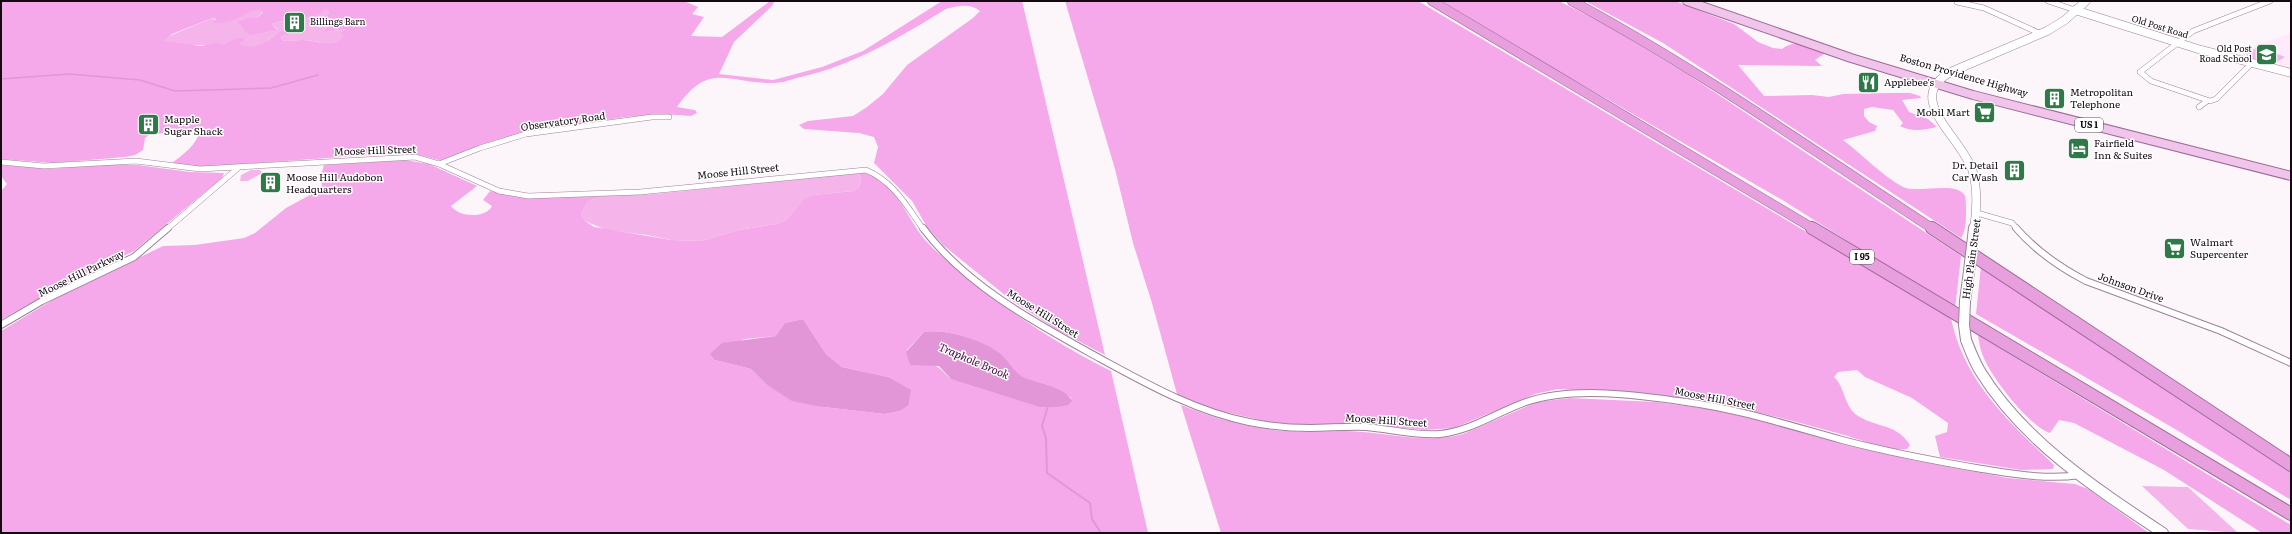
<svg xmlns="http://www.w3.org/2000/svg" width="2292" height="534" font-family="Literata,serif">
  <rect width="100%" height="100%" fill="#fcf6fb"/>
  <polygon fill="#ffe9fb" points="2291,33 2291,70 2241,58 2245,50"/>
  <g fill="#f5b5eb">
    <path d="M326,9L329,13L315,22L330,26L325,30L326,32L346,29L339,33L345,36C332,50 316,39 301,40C294,40 288,42 282,40L281,37L289,31H286C269,34 258,56 238,44L243,38C234,38 230,43 222,44C211,45 170,47 163,41L162,39L212,18L219,22C224,22 230,21 235,19C245,16 251,6 263,11L257,18L242,20L248,32L255,34L275,31L277,29L272,24L277,22L307,17Z"/>
    <polygon points="2260,47 2285,57 2272,65 2245,58 2249,51"/>
    <polygon points="251,170 260,170 262,173 248,181 240,181 241,175"/>
    <polygon points="859,173 861,182 859,187 853,191 814,195 799,206 786,220 776,224 739,230 701,241 671,240 647,235 606,230 585,221 581,214 588,202 599,196 654,194"/>
    <polygon points="2142,486 2188,487 2238,533 2188,529"/>
  </g>
  <g fill="#f5a8ea" fill-rule="evenodd">
    <path d="M1,1H684L698,7L692,14L704,17L691,36L722,37L770,1L774,2L772,6L734,42L719,74L773,80L822,67L863,51L942,1H1022L1105,355L1057,330L1011,300L943,245L927,227L912,201L874,163L878,147L874,137L859,133L804,129L799,125L808,121L853,116L867,107L883,94L907,65L973,18L980,11C970,3 958,6 946,9C900,37 854,65 801,77C792,79 783,83 774,83C728,84 710,60 677,107L695,110L697,113L691,116L662,114L626,117L526,132L503,138L442,161L416,154L397,153L200,167L172,163C184,154 196,145 200,131L194,129L149,135L145,138L143,150L135,155L125,157L53,163L1,159ZM326,9L329,13L315,22V24L329,26L324,31L326,32L346,29L339,33L344,36C333,50 315,39 301,40C294,40 288,42 282,40L281,37L289,32C279,24 262,56 239,44L245,40L243,38H236L224,44L215,43L201,46L163,41L172,34L212,18L216,19L213,23C221,23 229,22 236,19C245,16 249,10 260,10L263,12L257,18H247L237,22L243,27L244,31L251,35L275,31L277,30L272,24L277,22L315,16Z"/>
    <path d="M1065,1H1418L1951,318C1964,382 2009,422 2054,465L2053,469L2021,470L1940,457L1935,436L1947,432L1948,423L1912,398L1865,377L1857,370L1838,372L1834,377C1845,387 1844,407 1858,416C1877,428 1896,423 1910,445L1907,449C1888,451 1867,442 1848,436C1819,428 1790,420 1760,413C1694,398 1627,393 1558,389L1535,394L1454,428L1424,430L1371,425L1308,426L1269,422L1208,408L1177,394L1152,303L1133,243L1115,169Z"/>
    <polygon points="1442,1 1559,1 1606,25 1687,74 1961,256 1955,309 1784,201 1534,57"/>
    <path d="M1585,1H1675L1734,24L1758,42L1773,48L1782,49C1794,39 1812,45 1824,54L1815,60L1822,66L1738,65L1764,96L1812,95L1829,97L1843,94L1890,93H1910L1920,96L1921,98L1902,100L1909,112L1928,119L1937,127C1926,130 1910,132 1900,126L1903,123L1893,110L1872,107L1864,109V116L1869,122L1877,126L1875,131L1843,140C1863,155 1881,175 1903,187C1918,194 1957,180 1965,196C1966,200 1966,207 1966,211C1966,220 1966,231 1961,238L1663,43Z"/>
    <path d="M405,160L429,164L477,186L451,206C458,217 486,219 492,206L483,200L490,191L524,198L599,196L588,202L581,214L585,221L594,227L671,240L701,241L739,230L776,224L786,220L804,200L814,195L853,191L859,187L861,182L859,172C895,177 905,216 925,240C937,253 952,265 966,276C1010,313 1059,345 1111,371L1148,533H1V331L56,298L163,246L195,245L244,238L255,233L286,208L319,190L322,185L320,179L324,165ZM803,319L826,354L842,367L888,377L908,406L900,411L885,414L823,407L767,385L751,369L715,360L744,339L777,336L785,323ZM924,332C945,328 986,341 1001,355C1008,361 1014,372 1022,377C1038,386 1058,385 1072,399L951,379C932,360 936,365 910,365L907,350Z"/>
    <polygon points="102,164 138,165 190,172 224,173 222,178 134,251 51,292 1,320 1,191 7,184 1,176 1,165 52,169"/>
    <polygon points="1981,266 2291,470 2291,500 2175,429 1976,314"/>
    <path d="M1978,335L2291,525V533H2262L2164,470L2074,423L2059,420L2050,433C2029,426 1991,377 1983,356C1980,349 1979,342 1978,335Z"/>
    <path d="M1569,398L1656,402L1709,409L1755,419L1849,446L1917,461L2008,478L2075,484L2088,489L2149,533H1221L1181,405C1219,420 1259,431 1299,432C1321,432 1342,430 1363,432C1397,435 1430,443 1463,434L1537,402Z"/>
  </g>
  <g fill="#e296d8">
    <polygon points="803,319 826,354 842,367 888,377 911,390 908,406 900,411 885,414 823,407 792,401 767,385 751,369 715,360 710,354 722,343 776,336 785,323"/>
    <path d="M924,332C946,328 986,341 1002,355C1009,362 1015,373 1023,377C1037,384 1065,386 1072,401L1068,405L1057,407H1040L951,379L939,366L910,365L906,352Z"/>
  </g>
  <g fill="none" stroke-linecap="round" stroke-linejoin="round">
    <polyline stroke="#e296d8" stroke-width="1.5" points="1,79 69,74 140,80 175,91 271,88 318,75"/>
    <polyline stroke="#e296d8" stroke-width="2" points="1048,406 1042,426 1046,438 1047,473 1090,503 1092,519 1101,533"/>
    <defs>
      <g id="street-far1">
        <polyline points="2048,1 2075,10"/>
        <polyline points="1957,2 1984,8 2041,34"/>
        <polyline points="2252,63 2216,99 2210,101 2151,81 2140,72 2193,31 2270,1"/>
        <polyline points="2199,107 2207,101"/>
        <path d="M1,162L44,166L136,161L200,169L415,157L439,164L499,191L528,196L640,192L866,170C894,182 906,205 923,229"/>
        <polyline points="439,164 480,148 526,134 652,117 669,117"/>
        <polyline points="1977,213 2012,223 2017,229"/>
        <polyline points="167,229 238,168"/>
      </g>
      <g id="street">
        <path d="M923,228C967,287 1038,324 1101,359C1149,385 1195,411 1249,422C1269,426 1289,428 1310,428C1329,428 1347,426 1366,427C1390,429 1415,436 1440,434C1471,431 1497,412 1526,402C1573,386 1638,395 1686,402C1739,409 1791,426 1842,440C1888,452 1935,461 1982,469C2015,474 2047,480 2080,475"/>
        <path d="M2016,228C2036,251 2059,267 2086,281L2221,331L2291,363"/>
        <polyline points="1,325 42,301 134,257 168,228"/>
      </g>
      <g id="secondary-far1">
        <polyline points="2075,10 2198,49 2291,73"/>
        <path d="M1974,229C1977,209 1978,188 1972,169C1959,135 1902,96 1953,71L2047,31L2065,20L2086,1"/>
      </g>
      <g id="secondary">
        <polyline points="1973,237 1974,228"/>
        <polyline points="1965,301 1969,271"/>
        <path d="M1966,340C1970,350 1974,361 1980,371C2023,441 2095,488 2163,533"/>
      </g>
      <polyline id="primary" points="1687,1 1851,58 1973,95 2291,176"/>
      <g id="highway-far1">
        <polyline points="1432,1 1814,229"/>
        <path d="M1572,1C1698,69 1814,151 1933,229"/>
      </g>
      <g id="highway">
        <polyline points="1812,228 2291,514"/>
        <polyline points="1932,228 2291,465"/>
      </g>
    </defs>
    <use href="#street-far1" stroke="#9d8299" stroke-width="6"/>
    <use href="#street" stroke="#9d8299" stroke-width="8"/>
    <use href="#secondary-far1" stroke="#9d8299" stroke-width="9"/>
    <use href="#secondary" stroke="#9d8299" stroke-width="12"/>
    <use href="#primary" stroke="#9c6a96" stroke-width="10"/>
    <use href="#highway-far1" stroke="#9c6a96" stroke-width="10"/>
    <use href="#highway" stroke="#9c6a96" stroke-width="14"/>
    <use href="#street-far1" stroke="#fff" stroke-width="5"/>
    <use href="#street" stroke="#fff" stroke-width="6"/>
    <use href="#secondary-far1" stroke="#fff" stroke-width="8"/>
    <use href="#secondary" stroke="#fff" stroke-width="10"/>
    <use href="#primary" stroke="#f1c5eb" stroke-width="8"/>
    <use href="#highway-far1" stroke="#e79fdd" stroke-width="9"/>
    <use href="#highway" stroke="#e79fdd" stroke-width="12"/>
    <defs>
      <g id="secondary-bridge">
        <polyline points="1969,271 1973,237"/>
        <polyline points="1965,301 1964,325 1966,340"/>
      </g>
    </defs>
    <use href="#secondary-bridge" stroke="#9d8299" stroke-width="12" stroke-linecap="butt"/>
    <use href="#secondary-bridge" stroke="#fff" stroke-width="10"/>
  </g>
  <defs>
    <symbol id="building-square" viewBox="-11 -11 22 22"><rect x="-9" y="-9" width="18" height="18" rx="4" fill="#2e7947" stroke="#fff"/><path d="M-4-6H4V6H1V3H-1V6H-4ZM-2.5-4.3h1.7v1.8h-1.7ZM.8-4.3h1.7v1.8H.8ZM-2.5-1h1.7V.8h-1.7ZM.8-1h1.7V.8H.8Z" fill="#fff"/></symbol>
    <symbol id="school-square" viewBox="-11 -11 22 22"><rect x="-9" y="-9" width="18" height="18" rx="4" fill="#2e7947" stroke="#fff"/><path d="M0-5L7-2L0 1L-7-2ZM-4 1L0 2.5L4 1V4Q0 6-4 4Z" fill="#fff"/></symbol>
    <symbol id="restaurant-square" viewBox="-11 -11 22 22"><rect x="-9" y="-9" width="18" height="18" rx="4" fill="#2e7947" stroke="#fff"/><path d="M-5-6h1v4h1v-4h1v4h1v-4h1v5L-1.5 .5V6h-2V.5L-5-1ZM5-6V6H3V1.5H1.5Q1.5-4 5-6Z" fill="#fff"/></symbol>
    <symbol id="supermarket-square" viewBox="-11 -11 22 22"><rect x="-9" y="-9" width="18" height="18" rx="4" fill="#2e7947" stroke="#fff"/><path d="M-6-5.5h2.5l.6 2H6L4.5 2H-2.5L-4.4-4H-6ZM-1.5 3.2a1.3 1.3 0 1 0 .1 0ZM3 3.2a1.3 1.3 0 1 0 .1 0Z" fill="#fff"/></symbol>
    <symbol id="hotel-square" viewBox="-11 -11 22 22"><rect x="-9" y="-9" width="18" height="18" rx="4" fill="#2e7947" stroke="#fff"/><path d="M-6-4.5h1.5V1H6V5H4.5V3h-9V5H-6ZM-4 0a1.8 1.8 0 1 1 3.6 0ZM.5 0V-2.5h3Q6-2.5 6 0Z" fill="#fff"/></symbol>
  </defs>
  <g fill-rule="evenodd">
    <use href="#building-square" x="282" y="10" width="25" height="25"/>
    <use href="#school-square" x="2254" y="42" width="25" height="25"/>
    <use href="#restaurant-square" x="1856" y="70" width="25" height="25"/>
    <use href="#building-square" x="2042" y="86" width="25" height="25"/>
    <use href="#supermarket-square" x="1972" y="100" width="25" height="25"/>
    <use href="#building-square" x="136" y="112" width="25" height="25"/>
    <use href="#hotel-square" x="2066" y="136" width="25" height="25"/>
    <use href="#building-square" x="2002" y="158" width="25" height="25"/>
    <use href="#building-square" x="258" y="170" width="25" height="25"/>
    <use href="#supermarket-square" x="2162" y="236" width="25" height="25"/>
  </g>
  <g text-anchor="middle" stroke-width="3" stroke-linejoin="round" paint-order="stroke">
    <g font-size="9" fill="#120911" stroke="#fff" text-anchor="start">
      <text x="310" y="25">Billings Barn</text>
      <text x="2252" y="52" text-anchor="end">Old Post<tspan x="2252" dy="10">Road School</tspan></text>
    </g>
    <g font-size="9" fill="#120911" stroke="#fff">
      <text transform="translate(2160 27) rotate(17)" y="3">Old Post Road</text>
    </g>
    <g fill="#fff" stroke="#595358" stroke-width="1">
      <rect x="2075" y="118" width="28" height="14" rx="3"/>
      <rect x="1850" y="250" width="24" height="14" rx="3"/>
    </g>
    <g font-size="9" font-weight="bold" fill="#120911">
      <text x="2089" y="128">US 1</text>
      <text x="1862" y="260">I 95</text>
    </g>
    <g font-size="10" fill="#120911" stroke="#fff">
      <text transform="translate(1964 75) rotate(16)" y="4">Boston Providence Highway</text>
      <text transform="translate(563 121) rotate(-8)" y="4">Observatory Road</text>
      <text transform="translate(375 150) rotate(-2)" y="4">Moose Hill Street</text>
      <text transform="translate(738 171) rotate(-6)" y="4">Moose Hill Street</text>
      <text transform="translate(1971 259) rotate(-82)" y="4">High Plain Street</text>
      <text transform="translate(81 273) rotate(-26)" y="4">Moose Hill Parkway</text>
      <text transform="translate(2131 287) rotate(20)" y="4">Johnson Drive</text>
      <text transform="translate(1043 313) rotate(32)" y="4">Moose Hill Street</text>
      <text transform="translate(1715 398) rotate(11)" y="4">Moose Hill Street</text>
      <text transform="translate(1386 420) rotate(4)" y="4">Moose Hill Street</text>
    </g>
    <g font-size="10" fill="#120911" stroke="#fff" text-anchor="start">
      <text x="1884" y="86">Applebee's</text>
      <text x="2070" y="96">Metropolitan<tspan x="2070" dy="12">Telephone</tspan></text>
      <text x="1970" y="116" text-anchor="end">Mobil Mart</text>
      <text x="164" y="123">Mapple<tspan x="164" dy="12">Sugar Shack</tspan></text>
      <text x="2094" y="147">Fairfield<tspan x="2094" dy="12">Inn &amp; Suites</tspan></text>
      <text x="1998" y="169" text-anchor="end">Dr. Detail<tspan x="1998" dy="12">Car Wash</tspan></text>
      <text x="286" y="181">Moose Hill Audobon<tspan x="286" dy="12">Headquarters</tspan></text>
      <text x="2190" y="246">Walmart<tspan x="2190" dy="12">Supercenter</tspan></text>
    </g>
    <g font-size="11" font-style="italic" fill="#490445" stroke="#fff">
      <text transform="translate(974 361) rotate(23)" y="4">Traphole Brook</text>
    </g>
  </g>
  <rect width="2292" height="534" fill="none" stroke="#120911" stroke-width="4"/>
</svg>
